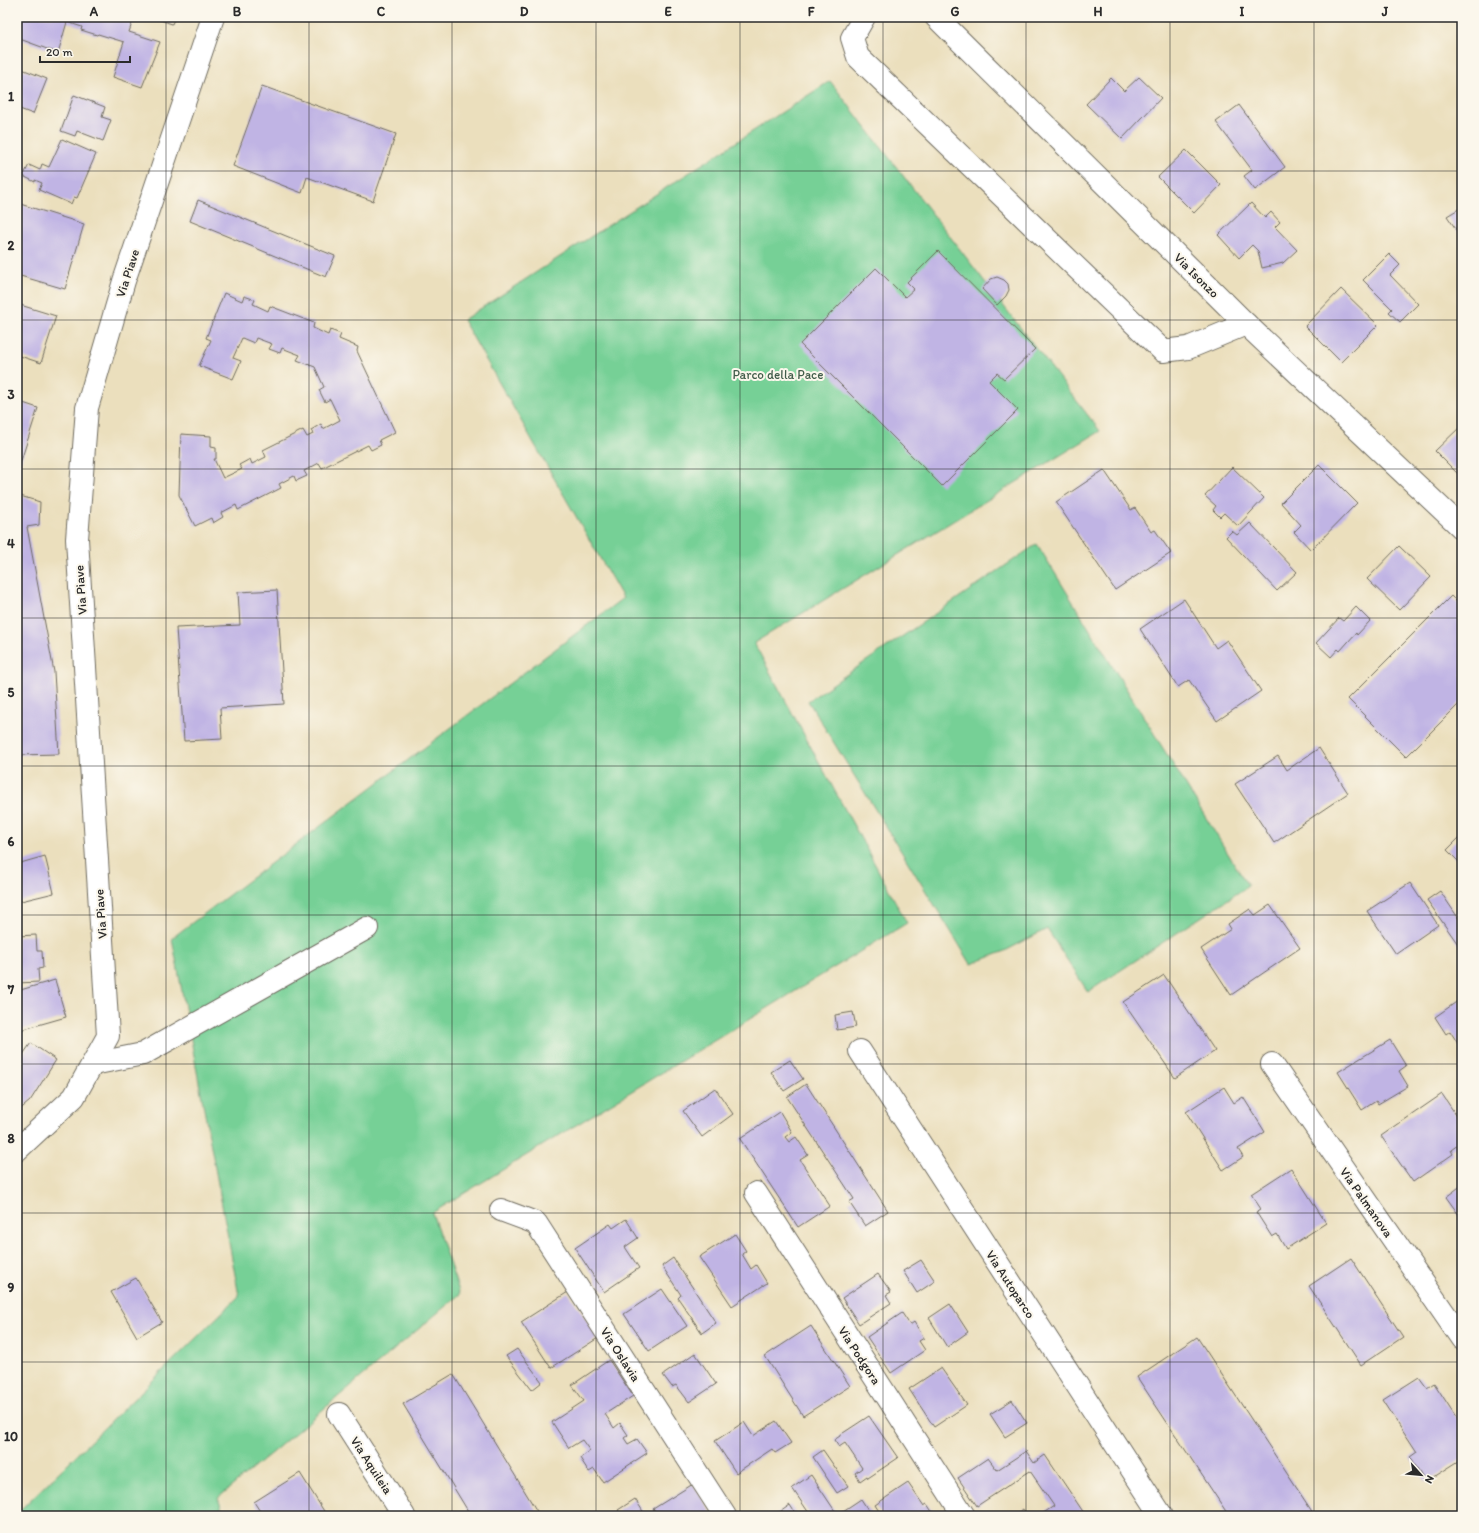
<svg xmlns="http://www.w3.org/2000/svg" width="1479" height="1533" font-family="Itim,sans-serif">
  <rect width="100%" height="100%" fill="#fbf7ec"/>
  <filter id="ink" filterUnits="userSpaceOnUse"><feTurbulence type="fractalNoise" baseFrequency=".025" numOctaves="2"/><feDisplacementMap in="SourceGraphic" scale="8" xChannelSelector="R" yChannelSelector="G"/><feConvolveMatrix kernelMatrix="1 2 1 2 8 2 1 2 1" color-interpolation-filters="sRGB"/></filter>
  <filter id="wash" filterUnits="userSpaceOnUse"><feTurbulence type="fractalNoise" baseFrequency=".012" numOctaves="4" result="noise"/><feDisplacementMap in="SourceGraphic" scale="16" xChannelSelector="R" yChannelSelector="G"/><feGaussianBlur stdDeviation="0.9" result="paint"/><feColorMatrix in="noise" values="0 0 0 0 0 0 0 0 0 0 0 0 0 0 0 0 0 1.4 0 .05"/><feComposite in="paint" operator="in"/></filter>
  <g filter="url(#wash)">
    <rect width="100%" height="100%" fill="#ebdfbd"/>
    <g fill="#76d096" stroke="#507e60">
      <polygon points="830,81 1100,431 754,643 907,923 432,1213 460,1294 218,1498 224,1516 17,1516 17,1513 239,1296 172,938 623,598 463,320"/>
      <polygon points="1037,544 1248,886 1088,992 1047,929 1003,952 971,964 808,701"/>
    </g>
    <g id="blocks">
      <g fill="#c0b4e4">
        <polygon points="17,17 134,17 129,32 160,42 142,87 113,77 124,42 98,34 97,35 81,30 82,27 67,22 58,53 17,38"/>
        <polygon points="152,17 175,17 172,24"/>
        <polygon points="17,67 47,79 33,114 17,108"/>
        <polygon points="1139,77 1161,98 1122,139 1086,104 1111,78 1124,91"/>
        <polygon points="262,86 396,134 373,201 307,177 302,193 233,166"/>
        <polygon points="74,95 105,107 102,117 111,120 103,141 77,131 75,136 61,131"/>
        <polygon points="1239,105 1285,167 1255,190 1244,176 1252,170 1216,122"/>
        <polygon points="62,139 96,154 77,198 74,197 71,204 39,190 42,183 35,180 35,182 23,176 29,165 40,170 42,164 49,167"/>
        <polygon points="1186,150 1221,185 1194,213 1158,177"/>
        <polygon points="198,200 335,256 326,277 190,221"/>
        <polygon points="17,203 84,224 65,289 17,275"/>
        <polygon points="1251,203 1265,218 1271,212 1280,222 1275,227 1297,250 1283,263 1262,268 1258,251 1252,245 1239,258 1218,235"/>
        <polygon points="1462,207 1462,238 1447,216"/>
        <polygon points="938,251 1035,349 1004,379 997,373 989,381 1018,410 942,486 800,344 876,268 905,297 914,289 907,282"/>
        <polygon points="1389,254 1400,265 1390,275 1418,304 1400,322 1389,312 1392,309 1363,280"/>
        <polygon points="997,277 1004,280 1008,284 1009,290 1006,296 997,305 982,289 991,279"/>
        <polygon points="1341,289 1378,325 1341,362 1305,326"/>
        <polygon points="224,293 242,301 244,296 250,298 255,300 253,304 268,311 270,306 314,323 313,328 328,335 330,330 341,334 339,339 358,347 357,351 395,432 379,440 381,445 371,450 368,445 322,468 319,463 304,471 307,476 296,481 294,476 279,484 281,488 238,510 236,505 221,513 223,517 213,523 211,518 195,526 179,495 181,434 211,436 211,447 216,448 216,459 214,459 223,478 242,469 239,465 250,459 252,464 266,457 263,450 303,430 307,437 313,434 311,430 321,424 323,429 340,420 330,399 325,402 319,390 324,387 315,367 297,360 300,355 282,348 280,353 269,349 272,344 256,338 254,343 242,338 233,358 241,361 233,379 199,366 211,340 206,338"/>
        <polygon points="17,304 56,316 41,363 17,355"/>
        <polygon points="17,401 38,408 17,473"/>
        <polygon points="1461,426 1462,427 1462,478 1435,451"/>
        <polygon points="1319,465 1357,503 1311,550 1294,532 1301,525 1281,503"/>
        <polygon points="1232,467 1264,498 1238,526 1224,513 1220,517 1213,510 1216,506 1205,496"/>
        <polygon points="1104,470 1131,510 1135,508 1151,532 1155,530 1171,553 1115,590 1056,502"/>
        <polygon points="17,495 40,502 39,525 27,527 54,672 59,754 17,755"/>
        <polygon points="1250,523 1297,572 1277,591 1226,537 1232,531 1237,535"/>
        <polygon points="1399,546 1431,577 1399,610 1367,579"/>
        <polygon points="277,590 284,704 220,708 222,739 184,741 176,628 240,625 238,592"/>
        <polygon points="1451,596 1462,607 1462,701 1406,757 1348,699"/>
        <polygon points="1184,599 1216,648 1227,640 1261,691 1217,721 1189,680 1178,687 1140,629"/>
        <polygon points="1356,607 1370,621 1357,635 1356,633 1340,651 1338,649 1331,657 1316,643 1339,618 1343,621"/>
        <polygon points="1319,748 1348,793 1274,843 1235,784 1278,756 1287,770"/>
        <polygon points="1462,835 1462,865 1447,850"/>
        <polygon points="45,856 54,893 17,902 17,864"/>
        <polygon points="1410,883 1438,925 1396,954 1367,911"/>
        <polygon points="1440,891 1461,922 1462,921 1462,950 1427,900"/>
        <polygon points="1270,905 1300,948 1231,995 1201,949 1231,929 1228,924 1250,909 1255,915"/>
        <polygon points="36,935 37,951 42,951 43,968 38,969 39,982 17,983 17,936"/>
        <polygon points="1164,975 1215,1051 1175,1078 1123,1002"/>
        <polygon points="55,980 66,1017 17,1031 17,991"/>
        <polygon points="1462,998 1462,1050 1450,1031 1446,1034 1435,1017"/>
        <polygon points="853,1012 856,1027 837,1030 835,1015"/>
        <polygon points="1390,1040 1406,1066 1399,1071 1408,1086 1378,1104 1376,1101 1362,1110 1338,1072"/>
        <polygon points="31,1043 56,1060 30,1101 17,1112 17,1063"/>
        <polygon points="790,1060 803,1079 784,1091 771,1072"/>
        <polygon points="806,1084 888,1211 865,1226 849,1202 854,1199 787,1097"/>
        <polygon points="1224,1087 1234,1103 1243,1097 1265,1132 1238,1149 1243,1157 1223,1170 1186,1112"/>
        <polygon points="715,1088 733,1114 702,1137 683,1111"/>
        <polygon points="1442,1094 1462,1124 1462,1142 1451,1150 1453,1154 1413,1182 1381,1136"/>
        <polygon points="780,1112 792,1132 785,1137 789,1142 796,1137 808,1155 800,1160 830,1206 798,1227 740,1139"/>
        <polygon points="1291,1168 1326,1223 1286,1249 1277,1234 1272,1237 1256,1212 1261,1209 1251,1194"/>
        <polygon points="1462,1185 1462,1219 1446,1197"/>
        <polygon points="626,1219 638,1238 625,1247 639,1268 604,1292 575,1248 610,1224 613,1228"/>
        <polygon points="735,1234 746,1251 742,1254 751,1269 756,1265 767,1283 732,1306 699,1257"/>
        <polygon points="673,1258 716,1323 702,1333 678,1298 681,1295 662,1266"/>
        <polygon points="1351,1258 1403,1337 1361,1365 1309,1286"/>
        <polygon points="921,1260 935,1281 917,1293 903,1271"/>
        <polygon points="878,1274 891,1292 886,1295 891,1303 859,1324 842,1298"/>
        <polygon points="136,1278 162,1322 137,1337 111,1292"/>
        <polygon points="662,1289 687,1326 649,1351 624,1314"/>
        <polygon points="568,1292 598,1338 551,1368 521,1322"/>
        <polygon points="950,1304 968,1332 947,1347 929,1318"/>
        <polygon points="902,1313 910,1325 914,1322 924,1338 919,1341 925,1350 891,1373 867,1337"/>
        <polygon points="811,1326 850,1386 803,1416 765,1356"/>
        <polygon points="1197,1337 1315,1516 1229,1516 1137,1377"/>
        <polygon points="517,1349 542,1382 532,1390 506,1356"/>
        <polygon points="695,1353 716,1384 689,1402 676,1385 672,1387 663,1375"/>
        <polygon points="609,1360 633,1396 605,1414 614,1428 620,1423 628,1435 624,1438 628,1444 637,1439 647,1453 603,1482 594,1469 589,1472 580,1458 590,1451 582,1440 569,1448 552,1422 584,1401 572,1385"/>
        <polygon points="941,1368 967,1405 934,1427 909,1389"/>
        <polygon points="453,1374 538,1513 533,1516 471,1516 403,1404"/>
        <polygon points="1419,1377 1427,1388 1434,1383 1462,1426 1462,1459 1426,1482 1410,1457 1417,1452 1383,1400"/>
        <polygon points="1012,1400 1027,1423 1005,1437 990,1414"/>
        <polygon points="869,1416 898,1458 868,1478 867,1476 860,1481 855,1473 862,1468 845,1443 839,1447 834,1440 840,1436 840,1435"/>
        <polygon points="776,1421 791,1443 775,1453 772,1449 736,1473 715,1441 744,1422 753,1436"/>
        <polygon points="823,1450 848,1486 837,1493 813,1457"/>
        <polygon points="1026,1451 1034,1463 1045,1455 1086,1516 1039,1516 1054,1506 1030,1471 977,1506 958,1478 988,1458 997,1470"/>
        <polygon points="300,1473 327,1516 263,1516 254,1502"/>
        <polygon points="811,1475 837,1514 833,1516 811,1516 792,1488"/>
        <polygon points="908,1483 924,1506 927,1504 935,1516 882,1516 875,1505"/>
        <polygon points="693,1484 713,1516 658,1516 653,1509"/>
        <polygon points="635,1499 646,1516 622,1516 618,1510"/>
        <polygon points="861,1499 872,1516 842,1516 840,1513"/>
        <polygon points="790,1505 797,1516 774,1516"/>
        <polygon points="1023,1509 1028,1516 1013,1516"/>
      </g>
    </g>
  </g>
  <g filter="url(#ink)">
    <use href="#blocks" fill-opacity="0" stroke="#6e6a5e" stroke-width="1"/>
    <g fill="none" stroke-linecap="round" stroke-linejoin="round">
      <defs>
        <g id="minor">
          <polyline points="864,17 852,38 858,57 1163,351 1188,348 1246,324"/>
          <polyline points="936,17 1246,324 1462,528"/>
          <polyline points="860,1051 1162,1516"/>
          <polyline points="93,1064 143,1054 367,928"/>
          <polyline points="1272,1064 1462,1339"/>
          <polyline points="17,1150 74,1097 108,1036 77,539 87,408 124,281 213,17"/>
          <polyline points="756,1193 964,1516"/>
          <polyline points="501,1210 536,1223 725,1516"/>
          <polyline points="339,1414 404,1516"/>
        </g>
      </defs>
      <use href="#minor" stroke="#6e6a5e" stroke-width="24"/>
      <use href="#minor" stroke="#fff" stroke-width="22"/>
    </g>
  </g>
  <path fill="none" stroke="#2b2b2b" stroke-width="1" stroke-opacity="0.55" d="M166,17V1516M309,17V1516M452,17V1516M596,17V1516M740,17V1516M883,17V1516M1026,17V1516M1170,17V1516M1314,17V1516M17,171H1462M17,320H1462M17,469H1462M17,618H1462M17,766H1462M17,915H1462M17,1064H1462M17,1213H1462M17,1362H1462"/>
  <g text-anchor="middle" stroke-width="4" stroke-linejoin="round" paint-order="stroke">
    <g font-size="13" fill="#2b2b2b" stroke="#fbf7ec">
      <text transform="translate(127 273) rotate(-72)" y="5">Via Piave</text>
      <text transform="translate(1197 275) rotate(45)" y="5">Via Isonzo</text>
      <text transform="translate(80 590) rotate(-94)" y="5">Via Piave</text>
      <text transform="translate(100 914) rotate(-94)" y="5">Via Piave</text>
      <text transform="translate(1367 1202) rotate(55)" y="5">Via Palmanova</text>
      <text transform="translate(1011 1284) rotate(57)" y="5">Via Autoparco</text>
      <text transform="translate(621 1354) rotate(57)" y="5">Via Oslavia</text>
      <text transform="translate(860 1355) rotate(57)" y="5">Via Podgora</text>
      <text transform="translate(372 1465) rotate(57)" y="5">Via Aquileia</text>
    </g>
    <g font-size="13" fill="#425d4b" stroke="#fbf7ec">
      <text x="778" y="379">Parco della Pace</text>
    </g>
  </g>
  <rect width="1479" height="1533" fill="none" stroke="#fbf7ec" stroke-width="44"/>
  <g transform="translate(1421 1475) rotate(117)" stroke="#fbf7ec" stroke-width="3" paint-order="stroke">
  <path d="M0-3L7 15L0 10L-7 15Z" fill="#2b2b2b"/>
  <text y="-6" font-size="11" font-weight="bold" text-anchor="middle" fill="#2b2b2b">N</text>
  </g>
  <path d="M40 56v6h90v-6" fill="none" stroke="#2b2b2b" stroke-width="2"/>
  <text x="46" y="56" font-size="12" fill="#2b2b2b" stroke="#fbf7ec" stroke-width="3" paint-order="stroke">20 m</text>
  <rect x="22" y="22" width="1435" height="1489" fill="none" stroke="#2b2b2b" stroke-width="1.5"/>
  <g font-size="13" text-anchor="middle" font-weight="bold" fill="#2b2b2b">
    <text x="94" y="16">A</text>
    <text x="237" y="16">B</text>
    <text x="381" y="16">C</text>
    <text x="524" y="16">D</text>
    <text x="668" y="16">E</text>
    <text x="811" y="16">F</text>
    <text x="955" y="16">G</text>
    <text x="1098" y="16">H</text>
    <text x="1242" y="16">I</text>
    <text x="1385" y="16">J</text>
    <text x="11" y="101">1</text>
    <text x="11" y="250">2</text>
    <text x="11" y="399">3</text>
    <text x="11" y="548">4</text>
    <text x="11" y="697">5</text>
    <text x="11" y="846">6</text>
    <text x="11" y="994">7</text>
    <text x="11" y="1143">8</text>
    <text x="11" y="1292">9</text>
    <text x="11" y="1441">10</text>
  </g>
</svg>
